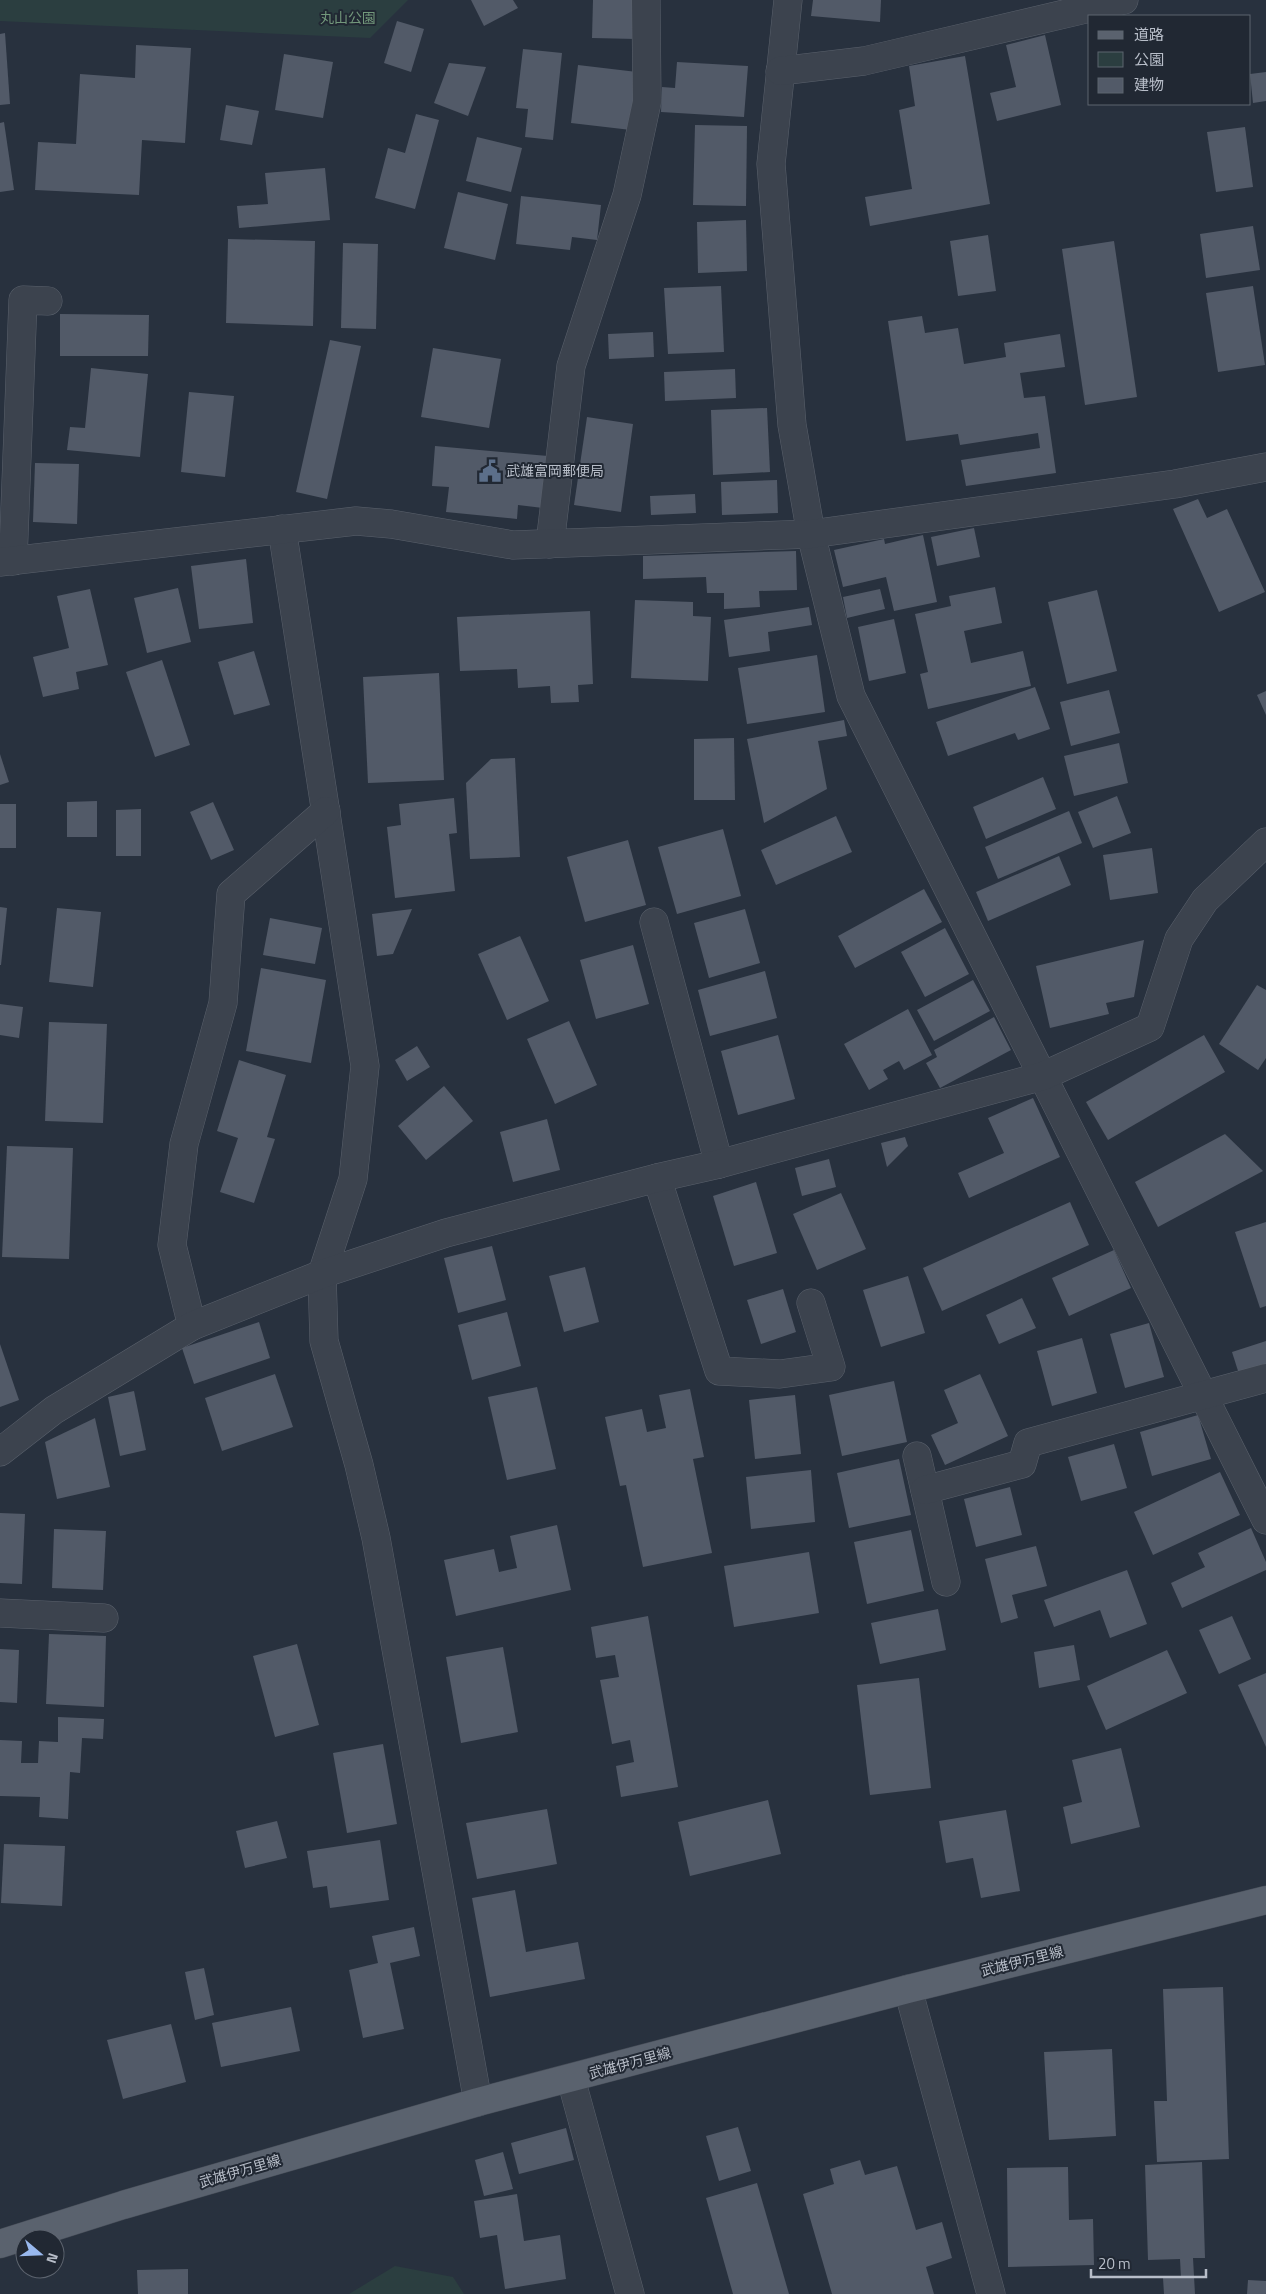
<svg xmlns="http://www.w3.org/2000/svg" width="1266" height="2294" font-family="'Titillium Web','Noto Sans JP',sans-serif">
  <rect width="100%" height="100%" fill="#28313e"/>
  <g fill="#2b3e40">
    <polygon points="0,0 408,0 370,38 0,21"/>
    <polygon points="395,2266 453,2277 464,2294 349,2294"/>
  </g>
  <g fill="#525a68">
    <polygon points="471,0 513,0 518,8 484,26"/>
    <polygon points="593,0 637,0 636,39 592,38"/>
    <polygon points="813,0 881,0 880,22 811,16"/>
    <polygon points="397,21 424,29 411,72 384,63"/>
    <polygon points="5,33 10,104 0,105 0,34"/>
    <polygon points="1045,35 1061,105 997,121 990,93 1016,87 1006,45"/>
    <polygon points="136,45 191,48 185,143 142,140 139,195 35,190 38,142 76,144 80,74 135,78"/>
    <polygon points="523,49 562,53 553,140 525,137 528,109 516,108"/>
    <polygon points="284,54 333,62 323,118 275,110"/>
    <polygon points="965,56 990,204 870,226 865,197 912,189 899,110 915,106 909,66"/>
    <polygon points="677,62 748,66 744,117 661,112 662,87 675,88"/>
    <polygon points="449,63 486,67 468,116 434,103"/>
    <polygon points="578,65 637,72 631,130 571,123"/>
    <polygon points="1266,72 1266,101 1253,103 1250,74"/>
    <polygon points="226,105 259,111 252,145 220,140"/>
    <polygon points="416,114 439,120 415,209 375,198 388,148 405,153"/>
    <polygon points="4,122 14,190 0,192 0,123"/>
    <polygon points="695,125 747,126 746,206 693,205"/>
    <polygon points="1245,127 1253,187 1216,192 1207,132"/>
    <polygon points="477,137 522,148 511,192 466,181"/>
    <polygon points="325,168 330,220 239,228 237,206 268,204 265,173"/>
    <polygon points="458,192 508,204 495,260 444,248"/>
    <polygon points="521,196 601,205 597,240 572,237 570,250 516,244"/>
    <polygon points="746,220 747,271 698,273 697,222"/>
    <polygon points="1253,226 1260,270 1206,278 1200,234"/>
    <polygon points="988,235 996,291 958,296 950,241"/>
    <polygon points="228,239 315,241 313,326 226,323"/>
    <polygon points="1114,241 1137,397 1085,405 1062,249"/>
    <polygon points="343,243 378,244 376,329 341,328"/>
    <polygon points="721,286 724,352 668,354 664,288"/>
    <polygon points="1253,286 1265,365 1218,372 1206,293"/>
    <polygon points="60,314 149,315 148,356 60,356"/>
    <polygon points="922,316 925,333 958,328 964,364 1006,357 1004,343 1060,334 1065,367 1020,373 1024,398 1045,396 1056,473 966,486 961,460 1040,448 1038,433 960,445 958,434 906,441 888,321"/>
    <polygon points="653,332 654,357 609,359 608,334"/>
    <polygon points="330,340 361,346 327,499 296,492"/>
    <polygon points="433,348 501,359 489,428 421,417"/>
    <polygon points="91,368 148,374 140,457 67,450 70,427 85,428"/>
    <polygon points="735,369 736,398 665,401 664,372"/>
    <polygon points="189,392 234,396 225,477 181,472"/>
    <polygon points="767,408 770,472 713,475 711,410"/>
    <polygon points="587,417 633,424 621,512 574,505"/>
    <polygon points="435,446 548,456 543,508 518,505 517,519 446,512 449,487 432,486"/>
    <polygon points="35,463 79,464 77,524 33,522"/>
    <polygon points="777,480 778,513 722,515 721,482"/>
    <polygon points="695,494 696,513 651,515 650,496"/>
    <polygon points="1198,499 1207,518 1227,509 1265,592 1219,612 1173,509"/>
    <polygon points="974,528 980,557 937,566 931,537"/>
    <polygon points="923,535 937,602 894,611 886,577 843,587 834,550 884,539 885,544"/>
    <polygon points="796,551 797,590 759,591 760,607 724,609 724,593 707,593 706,577 643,579 643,556"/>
    <polygon points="246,559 253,623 199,629 191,566"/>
    <polygon points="995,587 1002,623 964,631 971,663 1023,651 1031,686 928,709 920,674 928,672 915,614 951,606 949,596"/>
    <polygon points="178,588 191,642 147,653 134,598"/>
    <polygon points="90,589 108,665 76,672 79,689 43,697 33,657 69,648 57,596"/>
    <polygon points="880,589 885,609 847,618 843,597"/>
    <polygon points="1097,590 1117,671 1067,684 1048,602"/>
    <polygon points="635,600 693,602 693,616 711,617 708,681 631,678"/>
    <polygon points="809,607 812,625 768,632 770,651 729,657 724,620"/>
    <polygon points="590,611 593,684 578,685 579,702 551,703 550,686 518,688 517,669 460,671 457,617"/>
    <polygon points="894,619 906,673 869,681 858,627"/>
    <polygon points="254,651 270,705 234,715 218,662"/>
    <polygon points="817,655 825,712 747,724 738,668"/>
    <polygon points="162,660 190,745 155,757 126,672"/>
    <polygon points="439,673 444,780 368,783 363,677"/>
    <polygon points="1035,687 1050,729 1018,740 1015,733 948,756 936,722"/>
    <polygon points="1109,690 1120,733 1071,746 1060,702"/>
    <polygon points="1266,691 1266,715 1257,695"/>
    <polygon points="844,720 847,736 818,741 827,789 764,823 747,739"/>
    <polygon points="734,738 735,800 694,800 694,739"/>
    <polygon points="1119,743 1128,783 1074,796 1064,756"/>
    <polygon points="0,754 9,782 0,785"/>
    <polygon points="515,758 520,857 470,859 466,783 491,759"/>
    <polygon points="1043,777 1056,809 986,839 973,807"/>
    <polygon points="1117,796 1131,833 1093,848 1078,812"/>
    <polygon points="454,798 457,833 449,834 455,891 395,898 387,827 401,825 399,804"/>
    <polygon points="97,801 97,837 67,837 67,802"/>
    <polygon points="213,802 234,850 211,860 190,812"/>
    <rect x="0" y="804" width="16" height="44"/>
    <polygon points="141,809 141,856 116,856 116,810"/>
    <polygon points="1069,811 1082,843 998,879 985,847"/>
    <polygon points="836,816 852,852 776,885 761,850"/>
    <polygon points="723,829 741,896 677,914 658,847"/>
    <polygon points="628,840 646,905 585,922 567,857"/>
    <polygon points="1152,848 1158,893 1110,900 1103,855"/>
    <polygon points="1059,856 1071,885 988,921 976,892"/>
    <polygon points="924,889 942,922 855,968 838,936"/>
    <polygon points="0,907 7,908 1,965 0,965"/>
    <polygon points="57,908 101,912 93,987 49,982"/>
    <polygon points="412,909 393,954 377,956 372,914"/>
    <polygon points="745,909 760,963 709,978 694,923"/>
    <polygon points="270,918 322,928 315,964 263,955"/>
    <polygon points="945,928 969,974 925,997 901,952"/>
    <polygon points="520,936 549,1001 507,1020 478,954"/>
    <polygon points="1144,940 1134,997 1106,1003 1109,1014 1050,1028 1036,966"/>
    <polygon points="633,945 649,1004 596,1019 580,960"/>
    <polygon points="261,968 326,980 311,1063 246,1051"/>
    <polygon points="765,971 777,1018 710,1036 698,990"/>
    <polygon points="973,980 990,1011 934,1041 917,1010"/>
    <polygon points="1257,985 1266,990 1266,1058 1258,1070 1219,1044"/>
    <polygon points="0,1004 23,1007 19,1038 0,1035"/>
    <polygon points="908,1009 932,1055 904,1070 899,1061 883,1070 888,1079 869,1090 844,1044"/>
    <polygon points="994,1017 1011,1050 940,1088 926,1063 937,1057 934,1050"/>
    <polygon points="569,1021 597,1085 555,1104 527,1039"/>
    <polygon points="49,1022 107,1024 103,1123 45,1121"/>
    <polygon points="778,1035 795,1099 738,1115 721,1051"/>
    <polygon points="1204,1035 1225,1072 1108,1140 1086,1102"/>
    <polygon points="417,1046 430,1067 407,1081 395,1060"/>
    <polygon points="239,1060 286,1075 267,1137 275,1139 254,1203 220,1192 238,1138 217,1131"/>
    <polygon points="444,1086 473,1121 426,1160 398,1126"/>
    <polygon points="1033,1098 1060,1157 969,1198 958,1173 1004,1153 988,1118"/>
    <polygon points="547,1119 560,1170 513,1182 500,1132"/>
    <polygon points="1225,1134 1263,1171 1158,1227 1135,1182"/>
    <polygon points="905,1137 908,1146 887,1167 881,1143"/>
    <polygon points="7,1146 73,1148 69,1259 2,1257"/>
    <polygon points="829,1159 836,1187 802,1196 795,1168"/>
    <polygon points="756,1182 777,1253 734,1266 713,1196"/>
    <polygon points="841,1193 866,1249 817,1270 793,1214"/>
    <polygon points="1070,1202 1089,1245 942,1311 923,1268"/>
    <polygon points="1266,1222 1266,1306 1260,1308 1235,1232"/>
    <polygon points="492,1246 506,1300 458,1313 444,1258"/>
    <polygon points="1114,1250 1131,1288 1069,1316 1052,1278"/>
    <polygon points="585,1267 599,1322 564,1332 549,1276"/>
    <polygon points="908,1276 925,1333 881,1347 863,1290"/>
    <polygon points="783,1289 796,1332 761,1344 747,1300"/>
    <polygon points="1022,1298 1036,1328 999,1344 986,1315"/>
    <polygon points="507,1312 521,1366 472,1380 458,1325"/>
    <polygon points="259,1322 270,1358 194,1384 182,1348"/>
    <polygon points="1149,1323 1164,1377 1125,1388 1110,1334"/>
    <polygon points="1082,1338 1097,1393 1052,1406 1037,1351"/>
    <polygon points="1266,1341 1266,1366 1239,1374 1232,1352"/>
    <polygon points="0,1344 19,1400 0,1407"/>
    <polygon points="275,1374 293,1427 222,1451 205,1398"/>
    <polygon points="980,1374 1008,1436 945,1465 931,1435 958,1423 944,1390"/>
    <polygon points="894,1381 907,1442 842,1456 829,1395"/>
    <polygon points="537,1387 556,1469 507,1480 488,1397"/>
    <polygon points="690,1389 704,1457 693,1459 712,1553 643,1567 626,1485 620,1486 605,1417 642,1409 647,1432 666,1428 659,1395"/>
    <polygon points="134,1391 146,1450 120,1456 108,1397"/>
    <polygon points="795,1395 801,1454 755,1459 749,1400"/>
    <polygon points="1198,1415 1211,1459 1152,1476 1140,1432"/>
    <polygon points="95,1418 110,1487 57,1499 45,1442"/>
    <polygon points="1114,1444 1127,1488 1081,1501 1068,1457"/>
    <polygon points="899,1459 911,1515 849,1528 837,1473"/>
    <polygon points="811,1470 815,1522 751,1529 746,1477"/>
    <polygon points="1220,1472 1240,1515 1153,1555 1134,1512"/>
    <polygon points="1010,1487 1022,1535 976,1547 964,1499"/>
    <polygon points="0,1513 25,1514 22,1584 0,1583"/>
    <polygon points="557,1525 571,1590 456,1616 444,1560 494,1549 499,1572 517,1568 510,1536"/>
    <polygon points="1251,1528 1266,1562 1266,1570 1182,1608 1171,1583 1205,1567 1198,1553"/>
    <polygon points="54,1529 106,1531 103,1590 52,1588"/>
    <polygon points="911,1530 924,1591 867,1604 854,1542"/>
    <polygon points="1036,1546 1047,1586 1012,1595 1018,1618 1001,1623 985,1559"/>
    <polygon points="809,1552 819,1613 734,1627 724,1566"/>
    <polygon points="1127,1570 1147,1624 1110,1638 1100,1610 1054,1627 1044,1600"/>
    <polygon points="938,1609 946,1650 880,1664 871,1623"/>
    <polygon points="648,1616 678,1787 621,1797 616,1766 634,1762 630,1740 612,1744 600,1680 619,1677 615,1655 596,1658 591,1627"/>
    <polygon points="1232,1616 1251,1659 1219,1674 1199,1630"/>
    <polygon points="49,1634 106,1636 104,1707 46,1704"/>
    <polygon points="297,1644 319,1725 275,1737 253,1656"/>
    <polygon points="1074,1645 1080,1680 1039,1688 1034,1652"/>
    <polygon points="503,1647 518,1732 461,1743 446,1657"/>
    <polygon points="0,1649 19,1650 17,1703 0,1702"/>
    <polygon points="1167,1650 1187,1693 1106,1730 1087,1686"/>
    <polygon points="1266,1673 1266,1747 1238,1685"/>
    <polygon points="919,1678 931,1788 870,1795 857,1685"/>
    <polygon points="58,1717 104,1719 103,1739 82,1738 80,1773 70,1772 68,1819 39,1817 40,1797 0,1796 0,1740 22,1741 21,1763 38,1763 39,1741 58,1742"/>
    <polygon points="383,1744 397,1824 347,1833 333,1753"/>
    <polygon points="1121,1748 1140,1827 1071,1844 1063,1807 1082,1802 1072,1760"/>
    <polygon points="768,1800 781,1854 690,1876 678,1822"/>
    <polygon points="547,1809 557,1864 477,1879 466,1823"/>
    <polygon points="1006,1810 1020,1891 981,1898 973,1858 946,1863 939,1821"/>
    <polygon points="277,1821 287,1858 245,1868 236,1831"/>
    <polygon points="380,1840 389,1900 330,1908 327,1886 313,1888 307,1851"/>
    <polygon points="4,1844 65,1846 62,1906 1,1903"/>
    <polygon points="515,1890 526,1952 578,1942 585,1979 490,1997 472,1898"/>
    <polygon points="414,1927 420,1956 390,1963 404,2029 363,2038 349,1970 378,1963 372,1936"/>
    <polygon points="204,1968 214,2015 195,2020 185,1972"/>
    <polygon points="1223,1987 1229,2159 1157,2162 1154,2101 1167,2101 1163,1989"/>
    <polygon points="291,2007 300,2051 221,2067 212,2023"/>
    <polygon points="171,2024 186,2082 123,2099 107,2040"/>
    <polygon points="1112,2049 1116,2136 1049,2140 1044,2052"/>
    <polygon points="738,2127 751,2171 719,2181 706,2136"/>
    <polygon points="566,2128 574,2160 519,2174 511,2143"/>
    <polygon points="503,2152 513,2189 484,2196 475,2160"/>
    <polygon points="860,2160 865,2175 897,2166 916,2230 942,2222 952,2258 926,2267 934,2294 832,2294 803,2194 834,2184 830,2169"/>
    <polygon points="1202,2162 1205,2258 1193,2258 1195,2294 1164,2294 1163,2278 1181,2278 1180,2259 1148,2260 1145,2165"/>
    <polygon points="1068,2167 1069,2220 1093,2219 1094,2265 1008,2267 1007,2168"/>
    <polygon points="757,2183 789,2294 733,2294 706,2198"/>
    <polygon points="517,2194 524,2241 560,2235 566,2279 505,2289 497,2235 480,2238 474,2201"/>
    <polygon points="188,2269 188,2294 138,2294 137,2270"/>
    <polygon points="1248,2280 1266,2281 1266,2294 1247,2294"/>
  </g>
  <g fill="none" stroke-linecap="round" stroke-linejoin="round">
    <defs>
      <g id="street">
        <polyline points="788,0 771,164 792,425 811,534 851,696 1266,1520"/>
        <polyline points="780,71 864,61 1124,0"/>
        <polyline points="282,529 365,1066 353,1179 322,1274 324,1341 359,1465 376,1538 478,2102"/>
        <polyline points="550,544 571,366 627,195 647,102 646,0"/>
        <polyline points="13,561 23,300 48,301"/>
        <polyline points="0,562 356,521 391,524 513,545 811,534 1175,484 1266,467"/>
        <polyline points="654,922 719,1164"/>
        <polyline points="657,1178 719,1371 780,1374 831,1367 811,1303"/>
        <polyline points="192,1326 172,1245 184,1144 223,1003 231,894 326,811"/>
        <polyline points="0,1452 54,1410 192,1326 322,1274 446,1233 657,1178 719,1164 1043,1076 1150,1027 1179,939 1205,900 1266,842"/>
        <polyline points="917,1456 946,1582"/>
        <polyline points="925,1490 1022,1464 1028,1443 1266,1378"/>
        <polyline points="0,1613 104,1618"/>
        <polyline points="908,1989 991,2294"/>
        <polyline points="571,2079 630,2294"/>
      </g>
      <polyline id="primary" points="0,2244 123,2205 478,2102 908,1989 1266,1900"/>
    </defs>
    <use href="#street" stroke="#5a616c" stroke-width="29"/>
    <use href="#primary" stroke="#454c57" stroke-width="29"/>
    <use href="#street" stroke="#3c434e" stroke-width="28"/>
    <use href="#primary" stroke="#5a626e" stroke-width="28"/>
  </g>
  <defs>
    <symbol id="civic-bare" viewBox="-9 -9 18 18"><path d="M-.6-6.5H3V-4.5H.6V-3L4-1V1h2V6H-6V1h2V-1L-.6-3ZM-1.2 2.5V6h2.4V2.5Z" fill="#5c6f8a" stroke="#212833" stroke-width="2.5" paint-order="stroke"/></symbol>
  </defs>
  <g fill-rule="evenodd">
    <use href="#civic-bare" x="474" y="455" width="32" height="32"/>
  </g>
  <g text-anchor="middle" stroke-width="4" stroke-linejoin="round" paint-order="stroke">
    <g font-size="14" fill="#72977b" stroke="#212833">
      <text x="348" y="23">丸山公園</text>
    </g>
    <g font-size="14" fill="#b8bec9" stroke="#212833" text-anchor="start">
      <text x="506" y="476">武雄富岡郵便局</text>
    </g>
    <g font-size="14" fill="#b8bec9" stroke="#212833">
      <text transform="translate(1022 1961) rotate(-14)" y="5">武雄伊万里線</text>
      <text transform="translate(630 2063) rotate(-15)" y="5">武雄伊万里線</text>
      <text transform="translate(240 2171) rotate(-16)" y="5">武雄伊万里線</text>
    </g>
  </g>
  <rect x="1088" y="15" width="162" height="90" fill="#212833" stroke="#5d646f"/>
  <rect x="1098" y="31" width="25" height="8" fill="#5a626e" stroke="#5d646f"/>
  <text x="1134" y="40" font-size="15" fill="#b8bec9">道路</text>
  <rect x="1098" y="52" width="25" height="15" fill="#2b3e40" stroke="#5d646f"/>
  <text x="1134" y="65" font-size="15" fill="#b8bec9">公園</text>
  <rect x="1098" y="78" width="25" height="15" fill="#525a68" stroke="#5d646f"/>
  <text x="1134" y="90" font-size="15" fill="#b8bec9">建物</text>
  <g transform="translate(40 2254) rotate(109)"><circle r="24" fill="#212833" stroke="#5d646f"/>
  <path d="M0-4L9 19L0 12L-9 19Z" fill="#98b8ee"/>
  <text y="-8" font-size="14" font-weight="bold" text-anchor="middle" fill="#b8bec9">N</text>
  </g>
  <path d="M1091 2269v8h115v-8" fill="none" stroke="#b8bec9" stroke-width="2.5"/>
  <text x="1098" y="2269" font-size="15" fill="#b8bec9" stroke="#212833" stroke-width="4" paint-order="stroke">20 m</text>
</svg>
